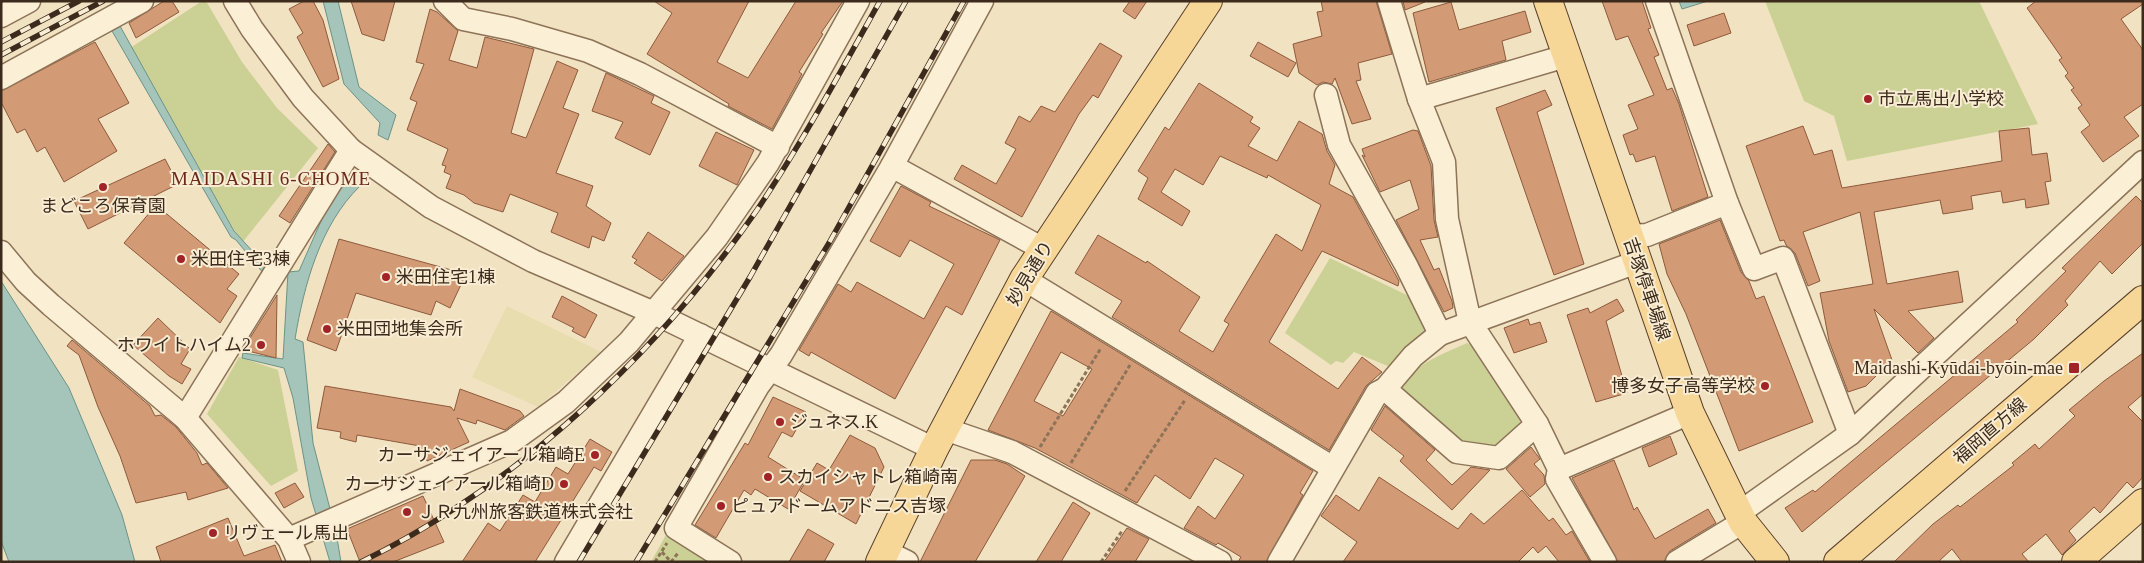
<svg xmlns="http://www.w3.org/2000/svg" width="2144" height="563" font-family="'Times New Roman','Noto Sans JP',serif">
  <rect width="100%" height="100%" fill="#f1e2c2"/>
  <polygon fill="#e8ddaf" points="507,306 601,352 538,407 472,377"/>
  <g fill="#cbd195">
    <polygon points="202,1 206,1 242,62 277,108 318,148 242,243 127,50"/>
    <polygon points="1765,1 1979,1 2038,124 1847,161 1834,116 1804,101"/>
    <polygon points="1330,258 1417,300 1427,334 1395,369 1354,352 1343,363 1336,361 1331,365 1285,333"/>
    <path d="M1467,343L1472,345L1522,416L1517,430L1497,454L1460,448L1396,392C1412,365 1440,355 1467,343Z"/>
    <polygon points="239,357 278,370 298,471 271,486 207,414"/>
    <polygon points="667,533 713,562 651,562"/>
  </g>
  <g fill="#a5c4ba" stroke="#6b9388">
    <polygon points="323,1 338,1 359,87 396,115 388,140 378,135 380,123 344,84"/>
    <polygon points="1679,1 1708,1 1682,9"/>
    <polygon points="120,26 234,231 267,267 264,274 236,240 231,237 112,31"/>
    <path d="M349,175L360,186C320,225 304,285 295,339L303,342L313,443L336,532L341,562H330L311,498L293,398L284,368L242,358L243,353L283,359L288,272L299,271L333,194Z"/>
    <polygon points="1,281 69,388 122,515 135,562 9,562 1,541"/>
  </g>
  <g fill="#d29a75" stroke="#8e5a3c" fill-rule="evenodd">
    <polygon points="164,1 172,1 179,12 136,38 129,23"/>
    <polygon points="304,1 313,1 323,20 339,79 323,87 297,37 303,33 289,9"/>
    <polygon points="351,1 395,1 384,41 362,34"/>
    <polygon points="654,1 749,1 717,62 748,78 796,1 843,1 821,33 823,34 799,72 802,74 772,129 728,106 729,104 647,54 672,13"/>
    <polygon points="1130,1 1147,1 1135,19 1123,11"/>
    <polygon points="1321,1 1376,1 1392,54 1358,63 1361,80 1356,81 1371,119 1352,124 1335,78 1332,84 1323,82 1317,85 1299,73 1293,44 1322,36 1317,12 1323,11"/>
    <polygon points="1403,1 1425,1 1425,2 1405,10"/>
    <polygon points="1602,1 1642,1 1651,28 1648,29 1659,55 1654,57 1667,90 1672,88 1679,104 1708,197 1672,211 1655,156 1636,162 1633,154 1630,155 1623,135 1638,129 1628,105 1654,95 1628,36 1616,40"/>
    <polygon points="2036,1 2143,1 2143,4 2121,19 2143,50 2143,104 2124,117 2139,136 2103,162 2081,132 2090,125 2078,108 2082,105 2071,90 2074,88 2065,76 2068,73 2059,60 2062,58 2027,8"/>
    <polygon points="1451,2 1459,30 1525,11 1531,32 1502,41 1506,60 1429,82 1413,13"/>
    <polygon points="430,9 437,12 458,31 449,60 477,68 485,37 534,49 511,133 526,138 557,61 578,70 563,108 579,114 556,173 593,186 586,206 611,223 604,241 592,236 589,248 551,232 558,213 510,194 503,212 474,203 464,195 446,188 451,175 444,172 446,166 442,165 448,149 407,130 417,102 410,99 424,64 416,62"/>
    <polygon points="1724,13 1731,33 1694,46 1687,25"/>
    <polygon points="95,42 129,103 98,119 117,151 64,182 45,147 37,152 25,129 17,133 1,102 1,91"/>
    <polygon points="1258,42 1296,63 1288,77 1250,56"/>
    <polygon points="1100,43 1122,56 1098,98 1093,95 1079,114 1022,217 954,179 962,165 996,184 1016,149 1005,143 1019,116 1030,122 1041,106 1055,112"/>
    <polygon points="606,73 654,96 651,103 670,112 650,155 615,138 623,122 592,111"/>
    <polygon points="1199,83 1253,117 1250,122 1260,128 1248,146 1277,161 1299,121 1322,134 1327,151 1335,165 1329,184 1353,197 1399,281 1398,286 1322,251 1269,342 1338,389 1362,357 1382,372 1366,386 1329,450 1112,317 1122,301 1075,273 1098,235 1146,263 1147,261 1200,297 1179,331 1213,352 1229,324 1224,321 1276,234 1302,251 1321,205 1268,175 1267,178 1220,156 1203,185 1175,169 1161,192 1190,211 1182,226 1138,199 1148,178 1138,171 1165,127 1169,130"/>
    <polygon points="1545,90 1552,105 1537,112 1584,264 1554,275 1496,108"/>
    <polygon points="1803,126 1814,155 1832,150 1842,188 2002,161 1999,131 2029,128 2032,155 2047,153 2051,181 2045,182 2049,204 2026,208 2025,199 2003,203 2001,191 1971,196 1973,209 1943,214 1940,200 1874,212 1887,284 1958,271 1963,302 1908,311 1934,338 1918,353 1874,309 1892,360 1866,386 1848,392 1829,341 1820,293 1873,284 1860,212 1803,232 1820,281 1808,286 1795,253 1786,245 1784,240 1780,241 1746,146"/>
    <polygon points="1413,130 1418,131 1431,166 1434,220 1438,237 1420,240 1434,270 1439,268 1452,301 1453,308 1444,312 1396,220 1419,209 1410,180 1380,192 1362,155 1365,157 1362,149"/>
    <polygon points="716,132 754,150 737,185 699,166"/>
    <polygon points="328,144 335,152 290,223 279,216"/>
    <polygon points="165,159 178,184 88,229 74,201"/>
    <polygon points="901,186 931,202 929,206 1000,240 962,315 946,306 895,399 811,352 809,356 799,350 838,284 851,292 857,282 924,319 954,264 910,240 900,257 870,241"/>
    <polygon points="2136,196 2143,203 2143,243 2112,274 2100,261 2065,301 2068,305 2034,339 1802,532 1785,508 1813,490 1815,492 2018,322 2016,320 2066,271 2062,268"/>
    <polygon points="156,205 239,274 227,289 237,296 220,323 124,243"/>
    <polygon points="1720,220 1741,272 1749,281 1756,299 1764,296 1813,422 1739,451 1686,314 1667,274 1659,244"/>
    <polygon points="648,232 684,256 662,281 634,263 637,260 632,257"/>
    <polygon points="339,239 466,274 450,308 436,301 431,315 356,293 336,351 307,340"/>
    <polygon points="277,295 276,358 244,350 245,346"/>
    <polygon points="562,296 597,315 585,338 572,331 574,328 552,317"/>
    <polygon points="1617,299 1624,311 1606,321 1627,393 1596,402 1567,315 1588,308 1590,313"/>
    <path d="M1051,311L1313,471L1300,493L1303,495L1266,562H1238L1241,557L1218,543L1216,545L1184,528L1198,506L1215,519L1244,475L1215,458L1190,499L1155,475L1137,503L1035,448L988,430ZM1061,352L1092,369L1063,416L1034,401Z"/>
    <polygon points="158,318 190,349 181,364 191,369 182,384 169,376 133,345"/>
    <polygon points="1528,319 1530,325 1540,322 1547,342 1514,353 1504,328"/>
    <polygon points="72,340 150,406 155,416 161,415 176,427 197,453 202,465 207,463 228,488 188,500 186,492 136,503 120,456 98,407 79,355 67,346"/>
    <polygon points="2143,353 2143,394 2128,407 2143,422 2143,477 2133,488 2127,482 2100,513 2094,507 2069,531 2076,540 2062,555 2046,534 2022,554 2029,562 1962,562 1952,549 1938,562 1894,562 1933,524 1958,505 1960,507 2014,465 2012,463 2035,444 2039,449 2075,416 2069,410 2104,381"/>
    <polygon points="325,386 451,407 454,411 460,389 520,411 524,416 505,430 477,420 476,424 457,418 469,442 427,461 420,446 357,435 356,442 340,438 341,432 317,428"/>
    <polygon points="773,397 806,412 792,437 782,432 768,457 805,480 788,509 755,489 751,495 744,490 716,538 695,525 745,443 748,445"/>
    <polygon points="1385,406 1435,450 1426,460 1452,485 1471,467 1490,470 1452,510 1400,461 1404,456 1371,430"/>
    <polygon points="850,435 875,448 884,467 856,524 800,491 817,463 829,470"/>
    <polygon points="1670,436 1677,454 1649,467 1642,448"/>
    <polygon points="590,439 612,452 601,471 594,467 535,562 462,562 488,523 500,531 523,495 535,502 556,467 568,474"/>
    <polygon points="1531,447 1540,459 1534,464 1544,475 1545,484 1530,497 1506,469"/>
    <polygon points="971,460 995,460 1007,464 1025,476 975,562 920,562"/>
    <polygon points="1614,460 1634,510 1637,507 1655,539 1708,509 1716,523 1670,551 1664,562 1618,562 1572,478"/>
    <polygon points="1379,477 1458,529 1471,513 1484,524 1522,490 1549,521 1553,518 1566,535 1572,531 1590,562 1559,562 1546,546 1538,553 1533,547 1518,562 1343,562 1357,542 1321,516 1336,495 1359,511"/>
    <polygon points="295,483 304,497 284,508 275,493"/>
    <polygon points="423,496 444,542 393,562 360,562 347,529"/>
    <polygon points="1073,502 1090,513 1061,562 1036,562"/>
    <polygon points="228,518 244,556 275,545 282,562 161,562 156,547"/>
    <polygon points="1127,528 1149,539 1135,562 1104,562"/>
    <polygon points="808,529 834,544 824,562 789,562"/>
  </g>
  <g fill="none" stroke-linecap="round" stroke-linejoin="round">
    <defs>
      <g id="minor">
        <polyline points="235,1 252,29 303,98 351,150 431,207 533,261 654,313 934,449"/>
        <polyline points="445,1 463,19 512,29 588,51 640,74 778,147"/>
        <polyline points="1389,1 1419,99"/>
        <polyline points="1,16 29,1"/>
        <polyline points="1566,56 1419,99 1444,162 1447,219 1470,322 1537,424 1559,469 1557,479 1605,562"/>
        <polyline points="1,78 142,1"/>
        <polyline points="1326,95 1339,145 1406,265 1440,334"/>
        <polyline points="892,166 1043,249"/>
        <polyline points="1727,203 1754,269 1783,258 1850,434"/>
        <polyline points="1629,236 1647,235 1727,203 1657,1"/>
        <polyline points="1,252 26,282 51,305 185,418 289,539 299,562"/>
        <polyline points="1024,279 1333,468"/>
        <polyline points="1385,389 1457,452 1499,458 1537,424"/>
        <polyline points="185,418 351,150"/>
        <polyline points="945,429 1012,452 1220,562"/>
        <polyline points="1559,469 1690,413"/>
        <polyline points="1739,513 1850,434 2143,162"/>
        <polyline points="289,539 512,441 566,402 629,342 717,237 768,163 858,1"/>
        <polyline points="885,551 907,562"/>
        <polyline points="566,562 700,335"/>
        <polyline points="730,562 676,528 758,386 781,355 892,166 982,1"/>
        <polyline points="1279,562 1377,393 1385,389 1413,356 1440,334 1637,262"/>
        <polyline points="1677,562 1743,522"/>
      </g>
      <g id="major">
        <polyline points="1548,1 1690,413 1743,522 1775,562"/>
        <polyline points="880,562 934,449 1024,279 1208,1"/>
        <polyline points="1838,562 2143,300"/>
        <polyline points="2076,562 2143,503"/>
      </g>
    </defs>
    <use href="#minor" stroke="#8d7358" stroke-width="25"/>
    <use href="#major" stroke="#5a412c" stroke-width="30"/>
    <g stroke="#8d7358" stroke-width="3" stroke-dasharray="4 2.5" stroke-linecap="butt">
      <polyline points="1040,447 1101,348"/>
      <polyline points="1071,463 1130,365"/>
      <polyline points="1125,491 1185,400"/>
      <polyline points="662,552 671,562"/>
      <polyline points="655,562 667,543"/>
      <polyline points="671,562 678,553"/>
      <polyline points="1101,562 1122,531"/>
    </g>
    <use href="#minor" stroke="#fbefd6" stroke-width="22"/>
    <use href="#major" stroke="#f7d798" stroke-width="28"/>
    <defs>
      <g id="rail">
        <polyline points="1,42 79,1"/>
        <polyline points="1,55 103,1"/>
        <path d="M361,562C520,484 656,355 757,210C802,143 841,71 880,1"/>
        <polyline points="579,562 750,277 906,1"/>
        <polyline points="636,562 829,243 964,1"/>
      </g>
    </defs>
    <use href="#rail" stroke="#3c2b1d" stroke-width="5.5"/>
    <use href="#rail" stroke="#f8ecd3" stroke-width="4" stroke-dasharray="11" stroke-linecap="butt"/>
  </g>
  <g fill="#a12327" stroke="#f8ecd3" stroke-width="2">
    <circle cx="1868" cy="99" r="5"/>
    <circle cx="103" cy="187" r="5"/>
    <circle cx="181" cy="259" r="5"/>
    <circle cx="386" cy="277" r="5"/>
    <circle cx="327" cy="329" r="5"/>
    <circle cx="261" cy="345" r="5"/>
    <rect x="2068" y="362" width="12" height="12" rx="2.5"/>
    <circle cx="1765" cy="386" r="5"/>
    <circle cx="780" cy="422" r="5"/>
    <circle cx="595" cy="455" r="5"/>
    <circle cx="768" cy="477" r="5"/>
    <circle cx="564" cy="484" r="5"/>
    <circle cx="721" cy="506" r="5"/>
    <circle cx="407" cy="512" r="5"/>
    <circle cx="213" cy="533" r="5"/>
  </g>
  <g text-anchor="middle" stroke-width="4" stroke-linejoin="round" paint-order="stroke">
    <g font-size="18" fill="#3c2b1d" stroke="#f8ecd3" text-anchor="start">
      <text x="1878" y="105">市立馬出小学校</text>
      <text x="103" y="212" text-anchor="middle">まどころ保育園</text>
      <text x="191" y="265">米田住宅3棟</text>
      <text x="396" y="283">米田住宅1棟</text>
      <text x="337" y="335">米田団地集会所</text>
      <text x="251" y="351" text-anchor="end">ホワイトハイム2</text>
      <text x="2063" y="374" text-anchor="end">Maidashi-Kyūdai-byōin-mae</text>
      <text x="1755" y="392" text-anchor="end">博多女子高等学校</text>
      <text x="790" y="428">ジュネス.K</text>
      <text x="585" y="461" text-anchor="end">カーサジェイアール箱崎E</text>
      <text x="778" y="483">スカイシャトレ箱崎南</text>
      <text x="554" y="490" text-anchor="end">カーサジェイアール箱崎D</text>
      <text x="731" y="512">ピュアドームアドニス吉塚</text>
      <text x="417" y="518">ＪＲ九州旅客鉄道株式会社</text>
      <text x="223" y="539">リヴェール馬出</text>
    </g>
    <g font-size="18" fill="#3c2b1d" stroke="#f8ecd3">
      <text transform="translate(1030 273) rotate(-59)" y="6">妙見通り</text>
      <text transform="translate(1647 289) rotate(71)" y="6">吉塚停車場線</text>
      <text transform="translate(1990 431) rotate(-41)" y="6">福岡直方線</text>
    </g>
    <g font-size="19" letter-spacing="1" fill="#6c2819" stroke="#f8ecd3">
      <text x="271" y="185">MAIDASHI 6-CHOME</text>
    </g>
  </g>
  <rect width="2144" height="563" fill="none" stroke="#3c2b1d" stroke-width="5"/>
</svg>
